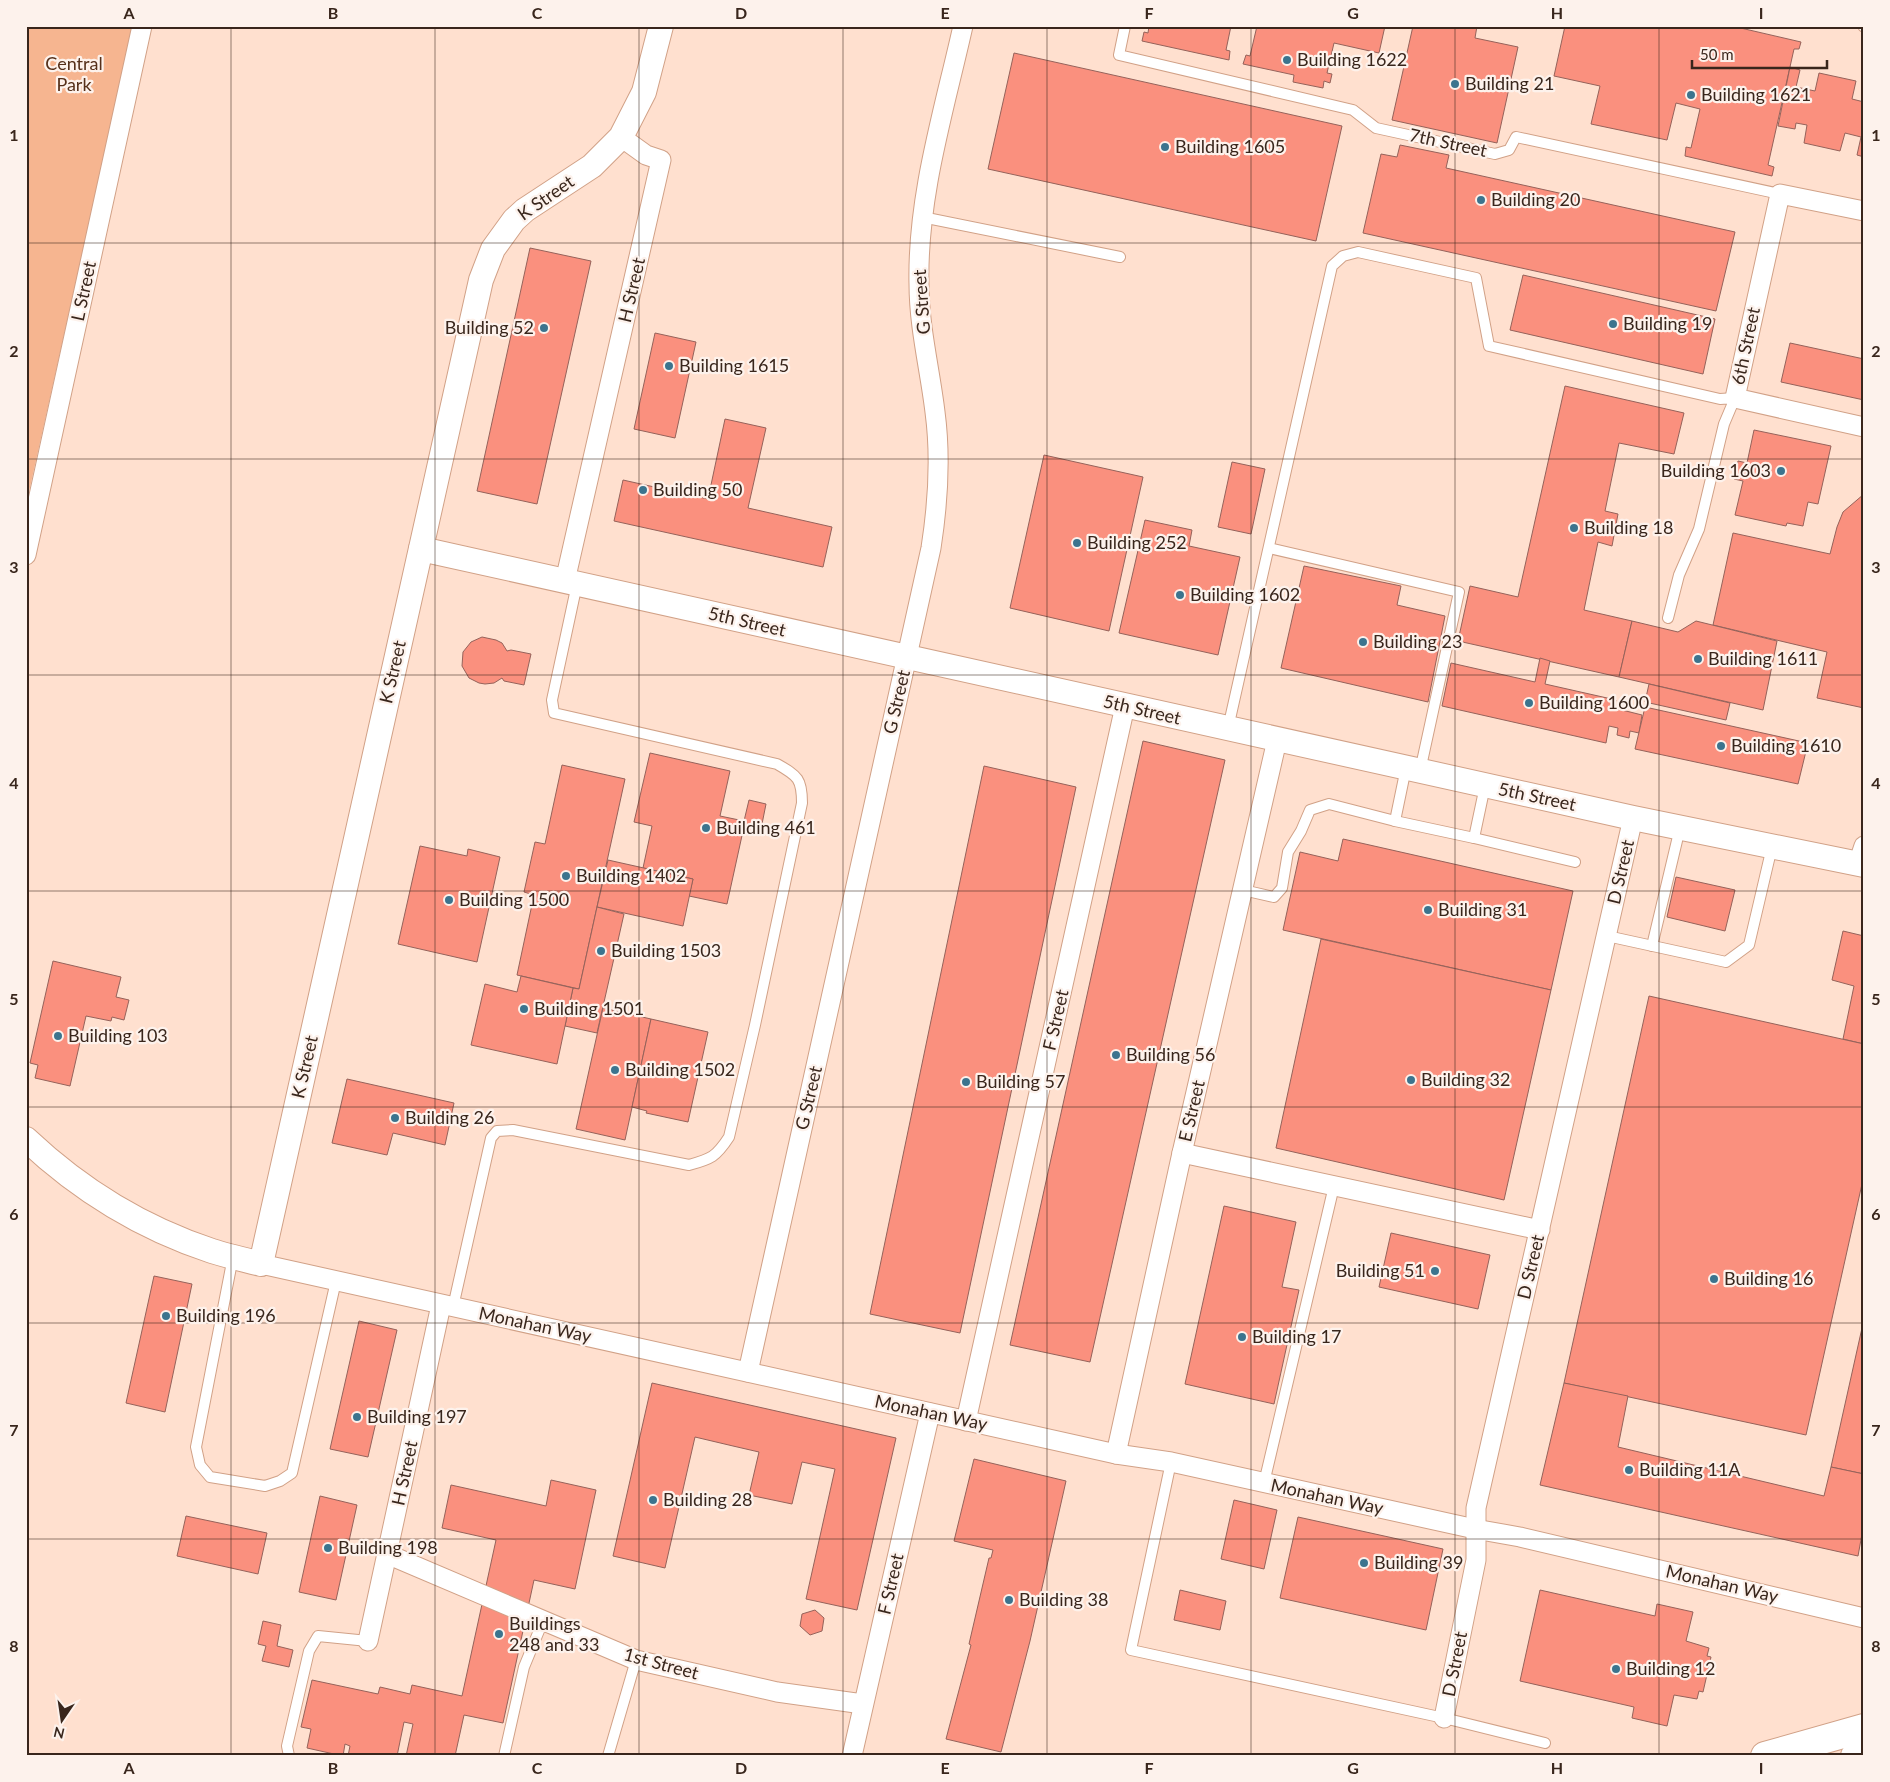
<svg xmlns="http://www.w3.org/2000/svg" width="1890" height="1782" font-family="Lato,sans-serif">
  <rect width="100%" height="100%" fill="#ffe0cf"/>
  <polygon fill="#f6b590" points="26,26 133,26 26,505"/>
  <g fill="#fa907e" stroke="#95625a">
    <polygon points="1149,26 1231,26 1226,50 1230,51 1229,60 1142,41 1144,32 1148,33"/>
    <polygon points="1257,26 1385,26 1379,53 1334,43 1327,73 1332,74 1330,83 1324,81 1323,88 1293,82 1294,75 1243,64 1246,55 1250,56"/>
    <polygon points="1413,26 1477,26 1475,38 1518,47 1497,143 1392,120"/>
    <polygon points="1565,26 1704,26 1713,28 1713,26 1732,26 1801,42 1799,49 1794,49 1768,165 1774,167 1772,176 1685,156 1686,147 1691,148 1700,109 1676,103 1667,140 1591,124 1600,86 1554,76"/>
    <polygon points="1014,53 1342,126 1316,241 988,169"/>
    <polygon points="1790,67 1800,70 1796,87 1815,91 1819,73 1856,81 1852,99 1864,102 1864,157 1857,155 1861,137 1845,133 1840,151 1804,143 1807,125 1796,123 1795,129 1778,126"/>
    <polygon points="1400,145 1449,155 1446,168 1735,232 1716,311 1363,233 1381,154 1397,157"/>
    <polygon points="530,248 591,261 537,504 477,491"/>
    <polygon points="1523,275 1715,319 1703,374 1510,330"/>
    <polygon points="655,333 696,342 675,438 634,429"/>
    <polygon points="1790,343 1864,359 1864,400 1781,382"/>
    <polygon points="1565,386 1684,413 1674,454 1619,443 1605,511 1618,514 1612,546 1598,542 1584,610 1632,621 1619,677 1458,641 1470,586 1518,597"/>
    <polygon points="725,419 766,428 748,508 832,527 823,567 614,521 623,480 708,499"/>
    <polygon points="1754,430 1831,446 1818,504 1808,502 1803,526 1787,523 1786,526 1735,515 1743,481 1734,479 1738,461 1747,463"/>
    <polygon points="1044,455 1143,477 1109,631 1010,608"/>
    <polygon points="1232,462 1265,469 1251,534 1218,527"/>
    <polygon points="1864,494 1864,708 1817,698 1827,652 1713,625 1733,533 1830,554 1837,527 1843,512"/>
    <polygon points="1145,520 1192,530 1189,546 1240,557 1218,655 1119,633"/>
    <polygon points="1304,566 1401,586 1397,605 1445,616 1428,702 1281,668"/>
    <polygon points="1632,621 1678,632 1696,621 1777,641 1763,710 1619,677"/>
    <polygon points="482,637 496,640 502,643 507,651 511,650 531,654 524,685 504,681 502,678 494,683 485,684 479,683 469,678 462,666 463,652 471,642"/>
    <polygon points="1540,658 1550,661 1545,684 1616,700 1614,708 1642,715 1639,733 1630,731 1629,738 1617,735 1618,728 1609,726 1606,743 1442,706 1451,663 1535,682"/>
    <polygon points="1649,684 1730,703 1726,720 1645,702"/>
    <polygon points="1645,707 1808,743 1798,784 1635,749"/>
    <polygon points="1143,741 1225,760 1090,1362 1010,1345"/>
    <polygon points="650,753 730,771 720,816 744,821 749,800 766,804 760,834 743,831 727,904 689,896 693,879 643,868 652,826 634,822"/>
    <polygon points="562,765 625,779 579,989 517,975 534,895 524,892 535,842 545,844"/>
    <polygon points="984,766 1076,787 960,1333 870,1314"/>
    <polygon points="1343,839 1573,891 1551,990 1283,930 1300,852 1338,861"/>
    <polygon points="420,846 467,856 468,849 500,857 477,962 398,944"/>
    <polygon points="608,860 693,879 683,926 597,907"/>
    <polygon points="1676,877 1735,890 1725,931 1667,917"/>
    <polygon points="597,907 624,914 597,1033 565,1026 573,988 579,989"/>
    <polygon points="1843,931 1864,936 1864,1044 1843,1039 1854,986 1832,980"/>
    <polygon points="1321,939 1551,990 1504,1200 1276,1148"/>
    <polygon points="53,961 121,977 116,997 129,1000 124,1020 112,1017 111,1021 86,1016 70,1086 35,1078 38,1065 30,1063"/>
    <polygon points="521,976 573,988 557,1064 471,1045 485,984 517,992"/>
    <polygon points="1649,996 1864,1044 1864,1175 1806,1435 1564,1383"/>
    <polygon points="603,1008 651,1019 625,1140 576,1129"/>
    <polygon points="651,1019 708,1032 688,1122 646,1113 647,1111 632,1107"/>
    <polygon points="347,1079 454,1103 445,1145 393,1133 387,1155 332,1143"/>
    <polygon points="1224,1206 1296,1222 1282,1287 1299,1290 1274,1404 1185,1384"/>
    <polygon points="1391,1233 1490,1255 1478,1309 1379,1287"/>
    <polygon points="154,1276 192,1284 165,1412 126,1403"/>
    <polygon points="1864,1319 1864,1474 1831,1467"/>
    <polygon points="359,1321 397,1330 368,1457 330,1449"/>
    <polygon points="652,1383 896,1438 857,1610 806,1599 835,1469 802,1462 792,1504 749,1495 759,1452 733,1446 695,1437 665,1568 613,1556"/>
    <polygon points="1564,1383 1628,1396 1618,1447 1824,1496 1831,1467 1864,1474 1864,1535 1862,1534 1858,1556 1540,1485"/>
    <polygon points="974,1459 1066,1481 1030,1641 1001,1752 946,1739 971,1645 969,1644 989,1558 991,1558 993,1550 954,1541"/>
    <polygon points="551,1480 596,1490 575,1589 534,1580 503,1723 464,1715 455,1756 406,1756 413,1724 404,1722 397,1756 348,1756 350,1746 345,1744 343,1756 307,1748 311,1729 301,1727 312,1680 378,1694 380,1687 410,1694 412,1685 462,1696 496,1540 442,1528 451,1485 546,1506"/>
    <polygon points="320,1496 357,1505 336,1600 299,1592"/>
    <polygon points="1234,1500 1277,1510 1264,1569 1221,1559"/>
    <polygon points="186,1516 267,1533 258,1574 177,1556"/>
    <polygon points="1298,1517 1443,1549 1426,1630 1280,1598"/>
    <polygon points="1180,1590 1226,1601 1220,1630 1174,1620"/>
    <polygon points="1540,1590 1655,1616 1657,1604 1693,1612 1686,1641 1709,1648 1707,1656 1711,1657 1703,1692 1699,1691 1697,1699 1674,1695 1667,1726 1632,1718 1634,1707 1520,1681"/>
    <polygon points="815,1610 824,1618 822,1631 810,1635 800,1626 802,1614"/>
    <polygon points="263,1621 281,1625 277,1646 293,1650 289,1667 262,1661 266,1646 258,1644"/>
  </g>
  <g fill="none" stroke-linecap="round" stroke-linejoin="round">
    <defs>
      <g id="service">
        <polyline points="1125,26 1119,55 1353,110 1376,128 1495,154 1509,150 1516,137 1780,194"/>
        <polyline points="1863,26 1864,27"/>
        <polyline points="922,217 1120,257"/>
        <polyline points="1269,548 1459,592 1420,771"/>
        <polyline points="1228,728 1332,266 1343,256 1358,252 1476,278 1489,346 1720,399 1735,398 1724,424 1699,529 1679,575 1668,618"/>
        <polyline points="1395,821 1406,768"/>
        <polyline points="1474,838 1575,862"/>
        <polyline points="1243,890 1274,897 1282,888 1288,852 1301,831 1310,810 1329,804 1395,821 1474,838 1485,786"/>
        <polyline points="1607,936 1726,962 1749,945 1772,847"/>
        <polyline points="1652,946 1680,828"/>
        <polyline points="233,1257 196,1447 200,1465 210,1477 265,1486 280,1481 292,1473 336,1281"/>
        <path d="M453,1307L491,1138L497,1131L513,1130L689,1165C711,1159 716,1157 729,1137L755,1025L802,803C802,779 798,776 777,764L554,713L552,700L577,584"/>
        <polyline points="1171,1462 1131,1650 1444,1718 1545,1743"/>
        <polyline points="1264,1483 1334,1186"/>
        <polyline points="289,1756 287,1746 309,1651 318,1636 368,1641"/>
        <polyline points="504,1756 524,1667 543,1621"/>
        <polyline points="608,1756 636,1660"/>
      </g>
      <g id="minor">
        <polyline points="1864,211 1780,194 1735,398 1864,427"/>
        <polyline points="26,555 142,26"/>
        <polyline points="565,581 661,160 646,155 621,137"/>
        <polyline points="1858,864 1864,846"/>
        <polyline points="1182,1153 1540,1230"/>
        <polyline points="261,1264 1116,1454 1171,1462 1475,1529 1520,1537 1864,1618"/>
        <path d="M748,1372L931,548C938,503 941,457 935,412C930,370 919,327 919,284C917,197 944,111 963,26"/>
        <polyline points="966,1421 1125,706"/>
        <polyline points="1116,1454 1182,1153 1277,740"/>
        <polyline points="387,1554 636,1660 777,1692 863,1704"/>
        <polyline points="368,1641 441,1305"/>
        <polyline points="1444,1718 1476,1560 1476,1508 1633,818"/>
        <polyline points="852,1756 930,1413"/>
      </g>
      <g id="tertiary">
        <polyline points="421,549 1633,818 1864,865"/>
        <path d="M26,1139C79,1189 142,1228 212,1251C228,1256 245,1260 261,1264L481,280L493,249L514,220L525,210L592,166L621,137L644,92L661,26"/>
      </g>
      <g id="secondary">
        <polyline points="1765,1756 1864,1728"/>
        <polyline points="1855,1756 1864,1753"/>
      </g>
    </defs>
    <use href="#service" stroke="#d1a187" stroke-width="12"/>
    <use href="#minor" stroke="#d1a187" stroke-width="21"/>
    <use href="#tertiary" stroke="#d1a187" stroke-width="26"/>
    <use href="#secondary" stroke="#d1a187" stroke-width="30"/>
    <use href="#service" stroke="#fff" stroke-width="10"/>
    <use href="#minor" stroke="#fff" stroke-width="19"/>
    <use href="#tertiary" stroke="#fff" stroke-width="24"/>
    <use href="#secondary" stroke="#fff" stroke-width="28"/>
  </g>
  <path fill="none" stroke="#39261c" stroke-width="1" stroke-opacity="0.55" d="M231,26V1756M435,26V1756M639,26V1756M843,26V1756M1047,26V1756M1251,26V1756M1455,26V1756M1659,26V1756M26,243H1864M26,459H1864M26,675H1864M26,891H1864M26,1107H1864M26,1323H1864M26,1539H1864"/>
  <g fill="#3c748e" stroke="#fdf2ec" stroke-width="2">
    <circle cx="1287" cy="60" r="5"/>
    <circle cx="1455" cy="84" r="5"/>
    <circle cx="1691" cy="95" r="5"/>
    <circle cx="1165" cy="147" r="5"/>
    <circle cx="1481" cy="200" r="5"/>
    <circle cx="1613" cy="324" r="5"/>
    <circle cx="544" cy="328" r="5"/>
    <circle cx="669" cy="366" r="5"/>
    <circle cx="1781" cy="471" r="5"/>
    <circle cx="643" cy="490" r="5"/>
    <circle cx="1574" cy="528" r="5"/>
    <circle cx="1077" cy="543" r="5"/>
    <circle cx="1180" cy="595" r="5"/>
    <circle cx="1363" cy="642" r="5"/>
    <circle cx="1698" cy="659" r="5"/>
    <circle cx="1529" cy="703" r="5"/>
    <circle cx="1721" cy="746" r="5"/>
    <circle cx="706" cy="828" r="5"/>
    <circle cx="566" cy="876" r="5"/>
    <circle cx="449" cy="900" r="5"/>
    <circle cx="1428" cy="910" r="5"/>
    <circle cx="601" cy="951" r="5"/>
    <circle cx="524" cy="1009" r="5"/>
    <circle cx="58" cy="1036" r="5"/>
    <circle cx="1116" cy="1055" r="5"/>
    <circle cx="615" cy="1070" r="5"/>
    <circle cx="1411" cy="1080" r="5"/>
    <circle cx="966" cy="1082" r="5"/>
    <circle cx="395" cy="1118" r="5"/>
    <circle cx="1435" cy="1271" r="5"/>
    <circle cx="1714" cy="1279" r="5"/>
    <circle cx="166" cy="1316" r="5"/>
    <circle cx="1242" cy="1337" r="5"/>
    <circle cx="357" cy="1417" r="5"/>
    <circle cx="1629" cy="1470" r="5"/>
    <circle cx="653" cy="1500" r="5"/>
    <circle cx="328" cy="1548" r="5"/>
    <circle cx="1364" cy="1563" r="5"/>
    <circle cx="1009" cy="1600" r="5"/>
    <circle cx="499" cy="1634" r="5"/>
    <circle cx="1616" cy="1669" r="5"/>
  </g>
  <g text-anchor="middle" stroke-width="4.5" stroke-linejoin="round" paint-order="stroke">
    <g font-size="18" fill="#39261c" stroke="#fdf2ec" text-anchor="start">
      <text x="1297" y="66">Building 1622</text>
      <text x="1465" y="90">Building 21</text>
      <text x="1701" y="101">Building 1621</text>
      <text x="1175" y="153">Building 1605</text>
      <text x="1491" y="206">Building 20</text>
      <text x="1623" y="330">Building 19</text>
      <text x="534" y="334" text-anchor="end">Building 52</text>
      <text x="679" y="372">Building 1615</text>
      <text x="1771" y="477" text-anchor="end">Building 1603</text>
      <text x="653" y="496">Building 50</text>
      <text x="1584" y="534">Building 18</text>
      <text x="1087" y="549">Building 252</text>
      <text x="1190" y="601">Building 1602</text>
      <text x="1373" y="648">Building 23</text>
      <text x="1708" y="665">Building 1611</text>
      <text x="1539" y="709">Building 1600</text>
      <text x="1731" y="752">Building 1610</text>
      <text x="716" y="834">Building 461</text>
      <text x="576" y="882">Building 1402</text>
      <text x="459" y="906">Building 1500</text>
      <text x="1438" y="916">Building 31</text>
      <text x="611" y="957">Building 1503</text>
      <text x="534" y="1015">Building 1501</text>
      <text x="68" y="1042">Building 103</text>
      <text x="1126" y="1061">Building 56</text>
      <text x="625" y="1076">Building 1502</text>
      <text x="1421" y="1086">Building 32</text>
      <text x="976" y="1088">Building 57</text>
      <text x="405" y="1124">Building 26</text>
      <text x="1425" y="1277" text-anchor="end">Building 51</text>
      <text x="1724" y="1285">Building 16</text>
      <text x="176" y="1322">Building 196</text>
      <text x="1252" y="1343">Building 17</text>
      <text x="367" y="1423">Building 197</text>
      <text x="1639" y="1476">Building 11A</text>
      <text x="663" y="1506">Building 28</text>
      <text x="338" y="1554">Building 198</text>
      <text x="1374" y="1569">Building 39</text>
      <text x="1019" y="1606">Building 38</text>
      <text x="509" y="1630">Buildings<tspan x="509" dy="21">248 and 33</tspan></text>
      <text x="1626" y="1675">Building 12</text>
    </g>
    <g font-size="18" fill="#56301a" stroke="#fdf2ec">
      <text x="74" y="70">Central<tspan x="74" dy="21">Park</tspan></text>
    </g>
    <g font-size="18" fill="#39261c" stroke="#fdf2ec">
      <text transform="translate(1448 143) rotate(12)" y="6">7th Street</text>
      <text transform="translate(546 198) rotate(-35)" y="6">K Street</text>
      <text transform="translate(632 290) rotate(-77)" y="6">H Street</text>
      <text transform="translate(84 291) rotate(-78)" y="6">L Street</text>
      <text transform="translate(922 302) rotate(-94)" y="6">G Street</text>
      <text transform="translate(1746 346) rotate(-78)" y="6">6th Street</text>
      <text transform="translate(747 622) rotate(13)" y="6">5th Street</text>
      <text transform="translate(393 672) rotate(-77)" y="6">K Street</text>
      <text transform="translate(897 702) rotate(-77)" y="6">G Street</text>
      <text transform="translate(1142 710) rotate(13)" y="6">5th Street</text>
      <text transform="translate(1537 797) rotate(12)" y="6">5th Street</text>
      <text transform="translate(1621 872) rotate(-77)" y="6">D Street</text>
      <text transform="translate(1056 1020) rotate(-77)" y="6">F Street</text>
      <text transform="translate(305 1067) rotate(-77)" y="6">K Street</text>
      <text transform="translate(809 1098) rotate(-77)" y="6">G Street</text>
      <text transform="translate(1192 1111) rotate(-77)" y="6">E Street</text>
      <text transform="translate(1531 1267) rotate(-77)" y="6">D Street</text>
      <text transform="translate(535 1325) rotate(12)" y="6">Monahan Way</text>
      <text transform="translate(931 1413) rotate(12)" y="6">Monahan Way</text>
      <text transform="translate(405 1473) rotate(-78)" y="6">H Street</text>
      <text transform="translate(1327 1497) rotate(12)" y="6">Monahan Way</text>
      <text transform="translate(891 1584) rotate(-77)" y="6">F Street</text>
      <text transform="translate(1722 1584) rotate(13)" y="6">Monahan Way</text>
      <text transform="translate(661 1664) rotate(15)" y="6">1st Street</text>
      <text transform="translate(1455 1664) rotate(-79)" y="6">D Street</text>
    </g>
  </g>
  <rect width="1890" height="1782" fill="none" stroke="#fdf2ec" stroke-width="55"/>
  <g transform="translate(62 1720) rotate(193)" stroke="#fdf2ec" stroke-width="4" paint-order="stroke">
  <path d="M0-4L9 19L0 12L-9 19Z" fill="#39261c"/>
  <text y="-8" font-size="14" font-weight="bold" text-anchor="middle" fill="#39261c">N</text>
  </g>
  <path d="M1692 60v8h135v-8" fill="none" stroke="#39261c" stroke-width="2.5"/>
  <text x="1700" y="60" font-size="15" fill="#39261c" stroke="#fdf2ec" stroke-width="4" paint-order="stroke">50 m</text>
  <rect x="28" y="28" width="1834" height="1726" fill="none" stroke="#39261c" stroke-width="2"/>
  <g font-size="16" text-anchor="middle" font-weight="bold" fill="#39261c">
    <text x="129" y="19">A</text>
    <text x="333" y="19">B</text>
    <text x="537" y="19">C</text>
    <text x="741" y="19">D</text>
    <text x="945" y="19">E</text>
    <text x="1149" y="19">F</text>
    <text x="1353" y="19">G</text>
    <text x="1557" y="19">H</text>
    <text x="1761" y="19">I</text>
    <text x="14" y="141">1</text>
    <text x="1876" y="141">1</text>
    <text x="14" y="357">2</text>
    <text x="1876" y="357">2</text>
    <text x="14" y="573">3</text>
    <text x="1876" y="573">3</text>
    <text x="14" y="789">4</text>
    <text x="1876" y="789">4</text>
    <text x="14" y="1005">5</text>
    <text x="1876" y="1005">5</text>
    <text x="14" y="1220">6</text>
    <text x="1876" y="1220">6</text>
    <text x="14" y="1436">7</text>
    <text x="1876" y="1436">7</text>
    <text x="14" y="1652">8</text>
    <text x="1876" y="1652">8</text>
    <text x="129" y="1774">A</text>
    <text x="333" y="1774">B</text>
    <text x="537" y="1774">C</text>
    <text x="741" y="1774">D</text>
    <text x="945" y="1774">E</text>
    <text x="1149" y="1774">F</text>
    <text x="1353" y="1774">G</text>
    <text x="1557" y="1774">H</text>
    <text x="1761" y="1774">I</text>
  </g>
</svg>
